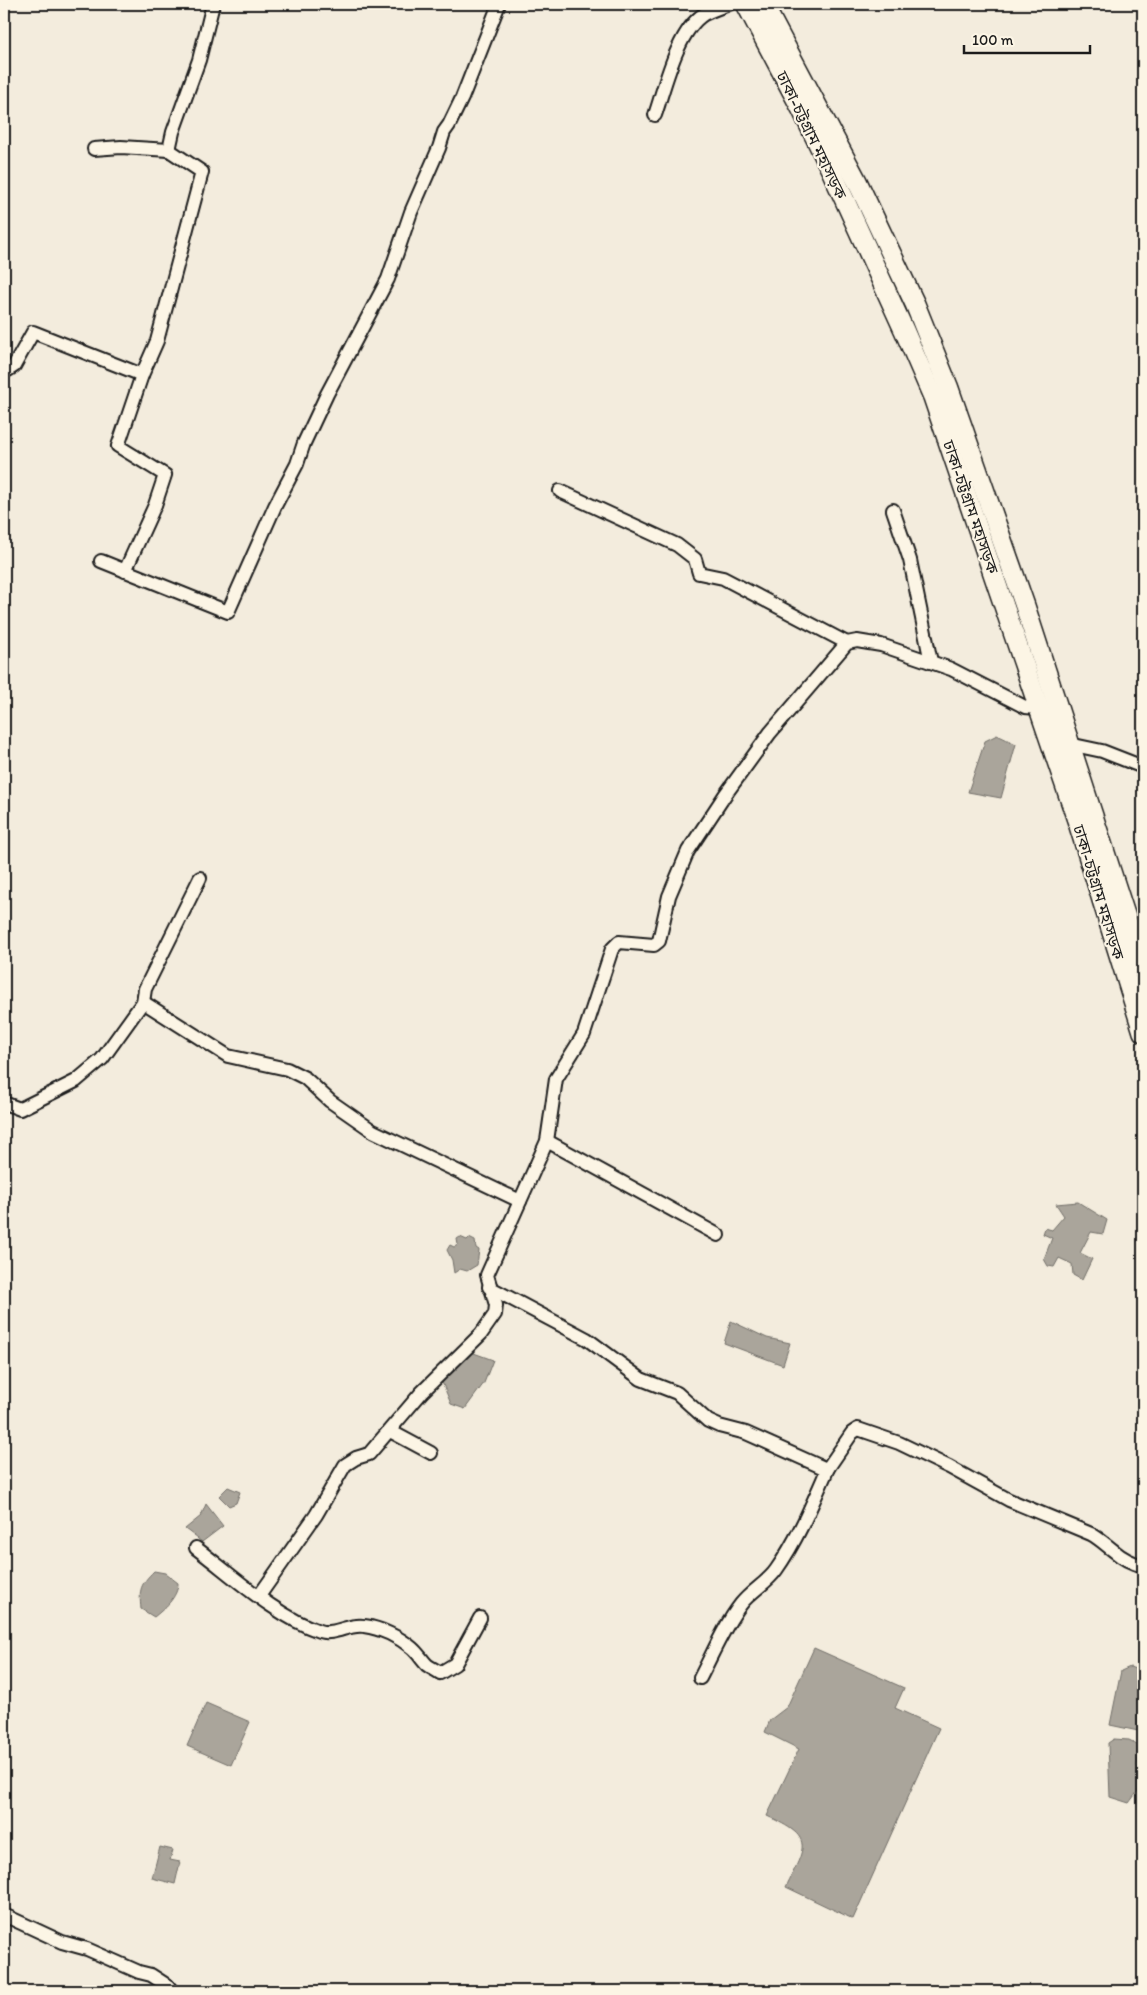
<svg xmlns="http://www.w3.org/2000/svg" width="1147" height="1995" font-family="Itim,'Noto Sans Bengali',sans-serif">
  <rect width="100%" height="100%" fill="#f3ecdd"/>
  <filter id="ink" filterUnits="userSpaceOnUse"><feTurbulence type="fractalNoise" baseFrequency=".02" numOctaves="2"/><feDisplacementMap in="SourceGraphic" scale="10" xChannelSelector="R" yChannelSelector="G"/><feConvolveMatrix kernelMatrix="1 2 1 2 8 2 1 2 1" color-interpolation-filters="sRGB"/></filter>
  <g filter="url(#ink)">
    <g fill="#aaa59b" stroke="#716e68">
      <polygon points="997,735 1016,744 1001,798 968,792 985,741"/>
      <polygon points="1078,1202 1107,1220 1103,1234 1091,1232 1080,1253 1092,1259 1082,1280 1073,1275 1072,1264 1059,1258 1054,1267 1048,1266 1044,1259 1052,1238 1043,1234 1045,1228 1052,1230 1064,1216 1056,1204"/>
      <polygon points="460,1237 467,1240 469,1238 475,1241 476,1248 479,1250 477,1265 467,1271 460,1269 454,1273 452,1260 447,1250 450,1245 454,1247 458,1245 457,1239"/>
      <polygon points="731,1321 767,1338 790,1343 783,1365 724,1343"/>
      <polygon points="471,1352 493,1360 484,1383 465,1409 451,1404 442,1382"/>
      <polygon points="228,1487 240,1492 236,1503 229,1506 219,1496"/>
      <polygon points="206,1504 223,1526 202,1542 185,1529 201,1516"/>
      <path d="M154,1571L165,1573L178,1583C178,1597 164,1609 154,1617L141,1609C139,1589 140,1585 154,1571Z"/>
      <path d="M814,1648L904,1688L895,1708L939,1728L853,1919L786,1887C806,1845 815,1838 767,1816L799,1749L765,1732L770,1720L787,1707Z"/>
      <polygon points="1130,1667 1143,1672 1143,1732 1110,1725 1121,1671"/>
      <polygon points="206,1703 250,1722 231,1765 187,1746"/>
      <path d="M1114,1739L1129,1740L1143,1747V1758L1138,1759L1137,1766C1147,1783 1140,1788 1129,1803L1110,1797L1108,1743Z"/>
      <polygon points="160,1847 173,1850 170,1860 180,1862 175,1884 152,1878"/>
    </g>
    <g fill="none" stroke-linecap="round" stroke-linejoin="round">
      <defs>
        <g id="minor">
          <path d="M655,115C665,86 677,31 704,14C712,10 721,7 729,4"/>
          <polyline points="94,149 121,147 169,150 202,172 157,341 142,375 118,446 165,475 155,505 125,571"/>
          <polyline points="169,150 173,132 199,60 213,4"/>
          <polyline points="4,369 8,370 14,366 33,332 142,375"/>
          <polyline points="560,491 677,545 695,559 699,573 723,578 847,643"/>
          <polyline points="893,510 910,560 931,662"/>
          <polyline points="101,561 228,612 275,506 297,464 304,443 327,394 388,279 411,212 439,148 444,132 449,125 462,98 499,4"/>
          <polyline points="1069,744 1102,751 1143,767"/>
          <polyline points="143,1002 228,1056 287,1069 305,1078 330,1101 373,1131 520,1201"/>
          <polyline points="4,1103 20,1109 76,1081 102,1059 143,1002 145,989 200,878"/>
          <polyline points="547,1141 718,1235"/>
          <path d="M489,1287L587,1339L641,1379L677,1393L708,1421L719,1426L746,1433L824,1468H828L852,1433L858,1429L899,1443L949,1467L1009,1500L1091,1534C1100,1539 1106,1545 1114,1551C1123,1559 1132,1563 1143,1566"/>
          <polyline points="390,1431 431,1453"/>
          <path d="M196,1548C233,1576 277,1617 319,1631C335,1636 349,1623 364,1626C381,1628 399,1637 412,1648C418,1653 422,1660 427,1665C431,1668 436,1670 440,1673L455,1664L480,1618"/>
          <polyline points="259,1596 316,1515 345,1465 356,1458 369,1454 422,1392 481,1334 495,1314 496,1305 487,1275 547,1141 556,1079 584,1034 612,949 619,942 654,945 659,941 669,896 688,851 725,795 770,733 847,643 857,641 881,645 951,669 1025,707 1037,708"/>
          <path d="M700,1678C713,1653 724,1626 741,1604C751,1591 767,1583 776,1570C798,1539 813,1502 828,1468"/>
          <polyline points="4,1915 62,1942 87,1949 139,1972 151,1975 168,1986 172,1991"/>
        </g>
        <g id="highway">
          <polyline points="746,4 801,108 831,170 904,330 933,397 1079,826 1143,1032"/>
          <polyline points="763,4 857,181 915,304 948,386 1025,606 1143,970"/>
        </g>
      </defs>
      <use href="#minor" stroke="#1c1c1c" stroke-width="16"/>
      <use href="#highway" stroke="#1c1c1c" stroke-width="22"/>
      <use href="#minor" stroke="#fcf5e5" stroke-width="12"/>
      <use href="#highway" stroke="#fcf5e5" stroke-width="19"/>
    </g>
  </g>
  <g text-anchor="middle" stroke-width="4.5" stroke-linejoin="round" paint-order="stroke">
    <g font-size="16" fill="#1c1c1c" stroke="#fcf5e5">
      <text transform="translate(812 135) rotate(64)" y="6">ঢাকা-চট্টগ্রাম মহাসড়ক</text>
      <text transform="translate(971 507) rotate(71)" y="6">ঢাকা-চট্টগ্রাম মহাসড়ক</text>
      <text transform="translate(1099 892) rotate(73)" y="6">ঢাকা-চট্টগ্রাম মহাসড়ক</text>
    </g>
  </g>
  <rect width="1147" height="1995" fill="none" stroke="#fcf5e5" stroke-width="20"/>
  <rect x="10" y="10" width="1127" height="1975" fill="none" stroke="#1c1c1c" stroke-width="2" filter="url(#ink)"/>
  <path d="M964 45v8h126v-8" fill="none" stroke="#1c1c1c" stroke-width="2.5"/>
  <text x="972" y="45" font-size="15" fill="#1c1c1c" stroke="#fcf5e5" stroke-width="4" paint-order="stroke">100 m</text>
</svg>
